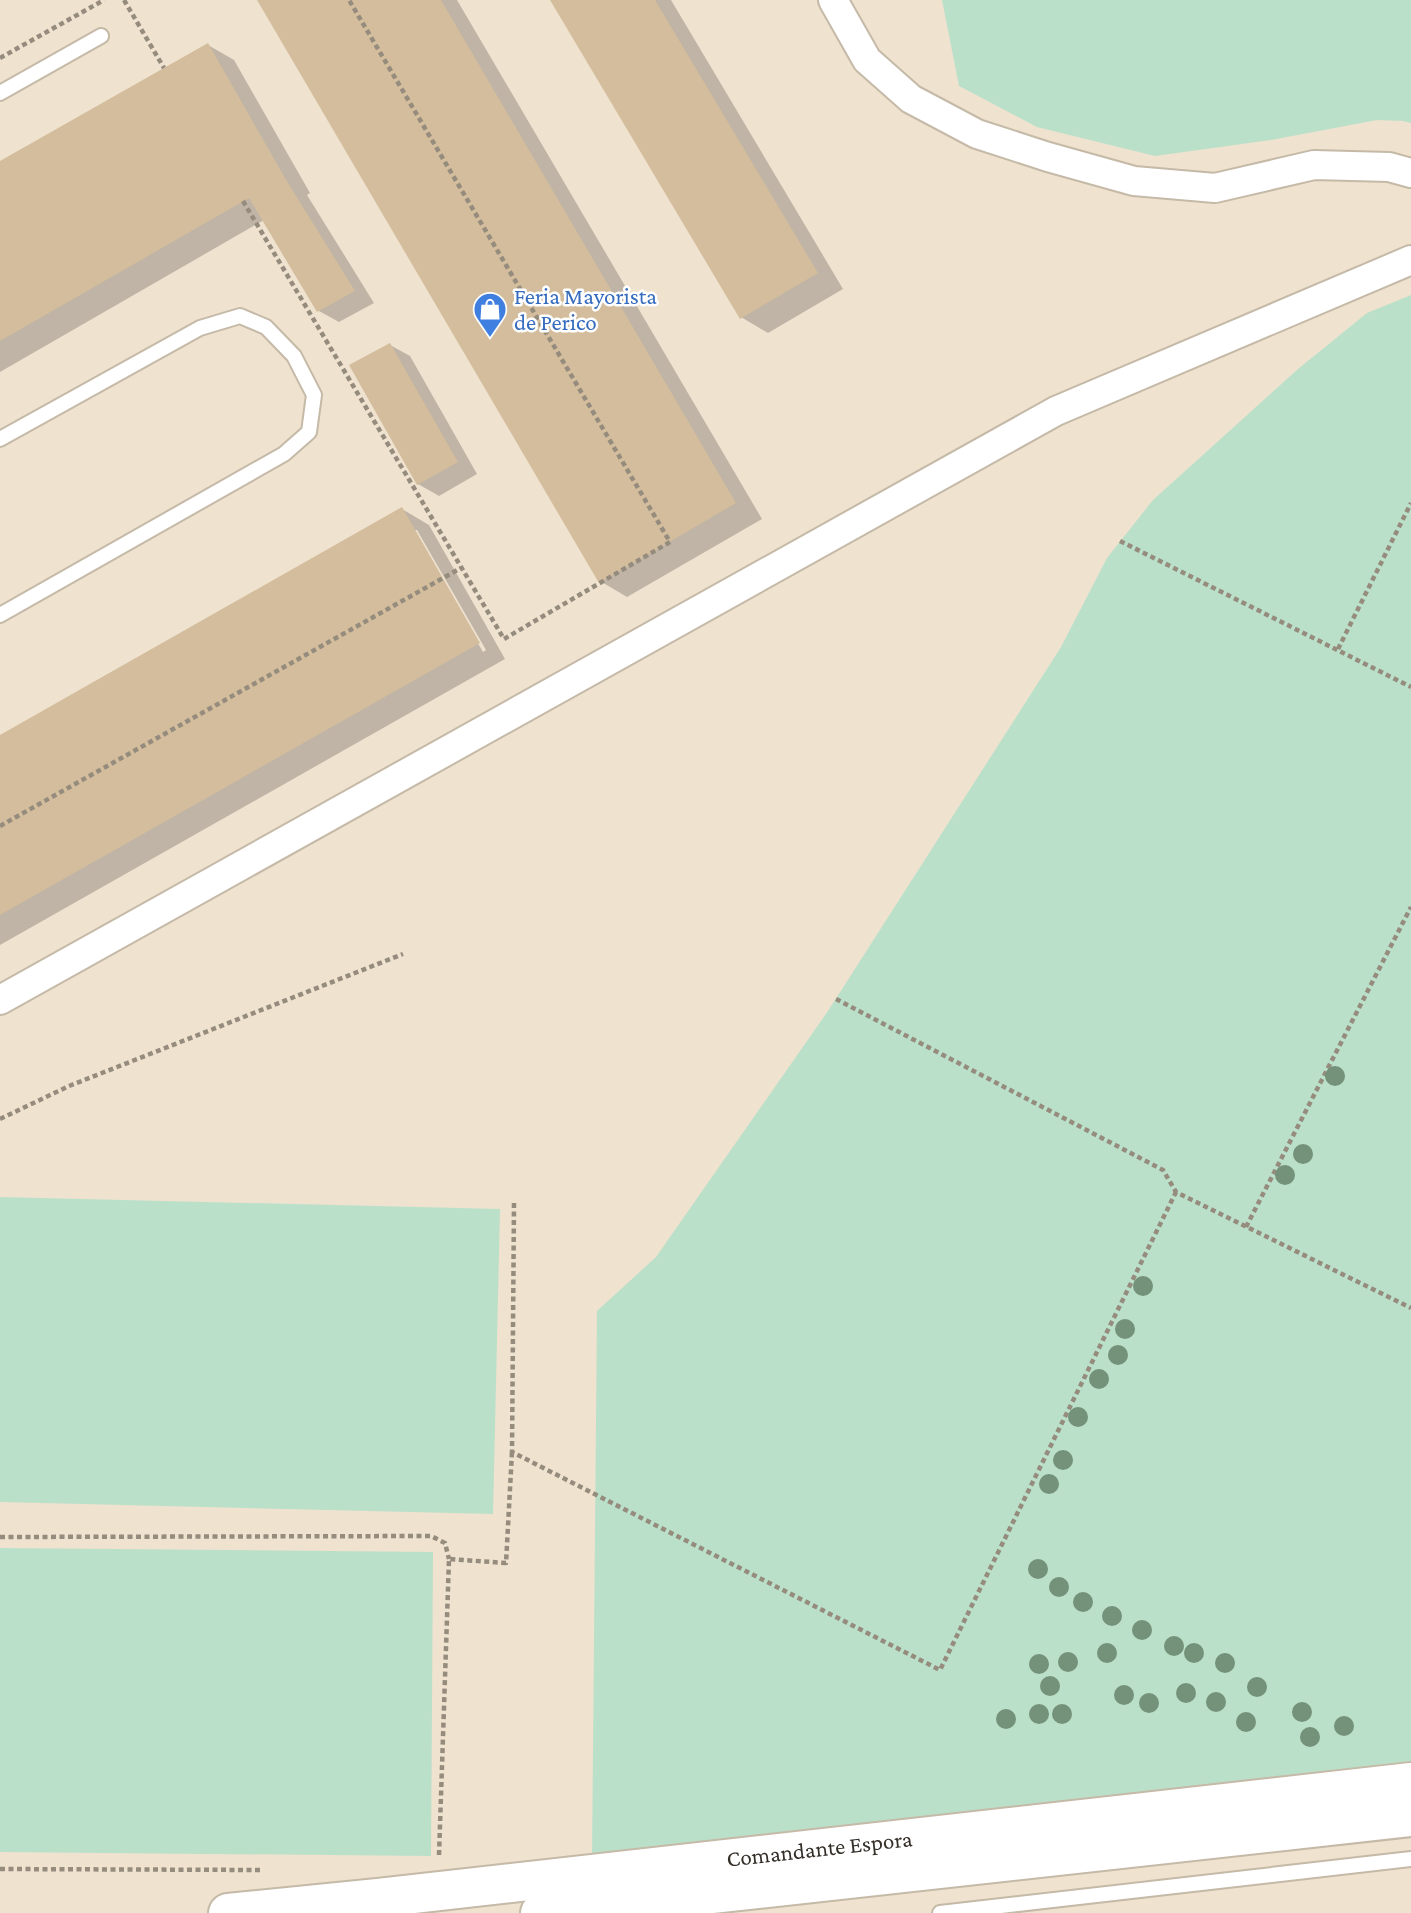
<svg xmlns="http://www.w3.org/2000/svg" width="1411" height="1913" font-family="'Crimson Pro',serif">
  <rect width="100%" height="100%" fill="#efe2cf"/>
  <g fill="#bbe0ca">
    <polygon points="942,0 1411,0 1411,123 1403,121 1377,120 1271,140 1155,156 1037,127 959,86"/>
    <polygon points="1411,295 1411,1767 592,1858 597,1311 656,1257 828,1011 1061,647 1107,558 1153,500 1298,369 1367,313"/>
    <polygon points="0,1197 500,1209 493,1514 0,1502"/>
    <polygon points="0,1548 433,1552 431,1856 0,1852"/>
  </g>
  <g fill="#0003" fill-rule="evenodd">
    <polygon points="259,0 457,0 762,519 627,597 600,581"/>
    <polygon points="552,0 671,0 843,289 768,333 741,317"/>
    <polygon points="208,45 234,60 310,193 307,195 374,303 339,322 319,311 264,220 0,372 0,163"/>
    <polygon points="390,345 410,356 477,474 439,496 418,484"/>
    <path d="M402,509L429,525L505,659L0,945V737ZM413,530H417L486,650L483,652Z"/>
  </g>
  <g fill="#d3bd9c">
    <polygon points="257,0 441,0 736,503 599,583"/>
    <polygon points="550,0 655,0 818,273 740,319"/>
    <polygon points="208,43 285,178 355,291 317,312 249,198 0,341 0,161"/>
    <polygon points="390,343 458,462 417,485 349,365"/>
    <polygon points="402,507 480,643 0,915 0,735"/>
  </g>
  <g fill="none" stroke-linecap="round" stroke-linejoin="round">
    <defs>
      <g id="service">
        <polyline points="0,93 101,36"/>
        <polyline points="0,439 200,328 240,316 266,327 294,356 314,395 309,432 284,454 0,615"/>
        <polyline points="940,1913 1411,1859"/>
      </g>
      <g id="minor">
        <polyline points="833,0 867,60 911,99 977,134 1048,157 1134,181 1215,188 1314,165 1389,167 1411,173"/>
        <polyline points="0,1000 1056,411 1411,260"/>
      </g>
      <g id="primary">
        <path id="s1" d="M228,1913L378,1898L1411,1782"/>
        <polyline points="540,1913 1411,1817"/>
      </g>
    </defs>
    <use href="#service" stroke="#c5b9a7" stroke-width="18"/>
    <use href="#minor" stroke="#c5b9a7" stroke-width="32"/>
    <use href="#primary" stroke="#c5b9a7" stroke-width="42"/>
    <g stroke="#958c7e" stroke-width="4.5" stroke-dasharray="5 3.5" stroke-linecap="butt">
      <polyline points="124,0 164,68"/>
      <polyline points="0,58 104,0"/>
      <polyline points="243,201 504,639 670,542 349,0"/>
      <polyline points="1120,541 1411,687"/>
      <polyline points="1338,649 1411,503"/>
      <polyline points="0,826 461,568"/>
      <polyline points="836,999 1163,1170 1176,1192 1411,1308"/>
      <polyline points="0,1119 69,1086 403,954"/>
      <polyline points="514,1203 512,1452 940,1670 1176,1192"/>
      <polyline points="1246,1227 1411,907"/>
      <polyline points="0,1537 431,1536 445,1543 449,1559"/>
      <polyline points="439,1855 449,1559 506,1563 512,1452"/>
      <polyline points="0,1869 262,1870"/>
    </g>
    <use href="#service" stroke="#fff" stroke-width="14"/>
    <use href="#minor" stroke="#fff" stroke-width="28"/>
    <use href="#primary" stroke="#fff" stroke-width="38"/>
  </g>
  <g fill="#749179">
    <circle cx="1335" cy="1076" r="10"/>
    <circle cx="1303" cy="1154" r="10"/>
    <circle cx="1285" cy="1175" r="10"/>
    <circle cx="1143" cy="1286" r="10"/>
    <circle cx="1125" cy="1329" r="10"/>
    <circle cx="1118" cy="1355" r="10"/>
    <circle cx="1099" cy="1379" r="10"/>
    <circle cx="1078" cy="1417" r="10"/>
    <circle cx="1063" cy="1460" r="10"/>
    <circle cx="1049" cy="1484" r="10"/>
    <circle cx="1038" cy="1569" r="10"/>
    <circle cx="1059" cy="1587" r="10"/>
    <circle cx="1083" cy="1602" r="10"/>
    <circle cx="1112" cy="1616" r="10"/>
    <circle cx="1142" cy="1630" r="10"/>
    <circle cx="1174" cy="1646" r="10"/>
    <circle cx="1107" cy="1653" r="10"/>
    <circle cx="1194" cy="1653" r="10"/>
    <circle cx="1068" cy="1662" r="10"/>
    <circle cx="1225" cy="1663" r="10"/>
    <circle cx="1039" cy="1664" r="10"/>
    <circle cx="1050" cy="1686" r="10"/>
    <circle cx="1257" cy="1687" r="10"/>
    <circle cx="1186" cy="1693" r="10"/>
    <circle cx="1124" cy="1695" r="10"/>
    <circle cx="1216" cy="1702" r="10"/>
    <circle cx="1149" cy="1703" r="10"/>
    <circle cx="1302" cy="1712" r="10"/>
    <circle cx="1039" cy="1714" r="10"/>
    <circle cx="1062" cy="1714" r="10"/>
    <circle cx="1006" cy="1719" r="10"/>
    <circle cx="1246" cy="1722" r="10"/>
    <circle cx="1344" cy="1726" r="10"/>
    <circle cx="1310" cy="1737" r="10"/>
  </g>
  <defs>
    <symbol id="shop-pin" viewBox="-11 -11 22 30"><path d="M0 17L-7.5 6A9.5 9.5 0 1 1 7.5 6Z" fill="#3f7fe0" stroke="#fff"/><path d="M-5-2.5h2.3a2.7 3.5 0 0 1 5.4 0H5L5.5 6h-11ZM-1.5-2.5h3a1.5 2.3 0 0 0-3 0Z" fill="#fff"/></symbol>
  </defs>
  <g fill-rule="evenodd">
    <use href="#shop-pin" x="471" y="290" width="38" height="52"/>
  </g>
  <g text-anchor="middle" stroke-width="5" stroke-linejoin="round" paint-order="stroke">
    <g font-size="23" fill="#366cbe" stroke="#fff" text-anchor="start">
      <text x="514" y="304">Feria Mayorista<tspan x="514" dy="26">de Perico</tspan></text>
    </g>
    <g font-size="23" fill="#332e27" stroke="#fff">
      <text dy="8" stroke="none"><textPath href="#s1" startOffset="595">Comandante Espora</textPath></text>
    </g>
  </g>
</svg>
